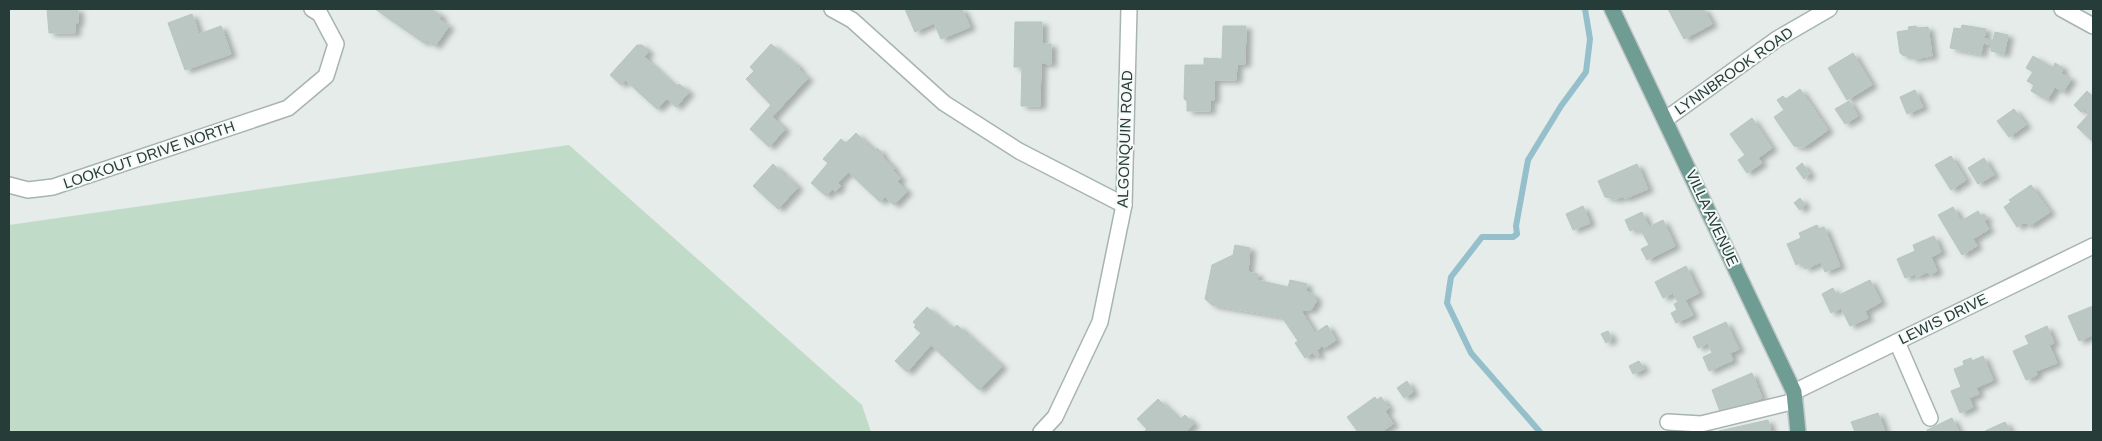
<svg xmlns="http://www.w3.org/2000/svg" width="2102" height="441" font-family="Arial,sans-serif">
  <defs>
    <filter id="shadow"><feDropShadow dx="5.5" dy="3" stdDeviation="2.5" flood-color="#0004"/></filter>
  </defs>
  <rect width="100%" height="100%" fill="#e5ecea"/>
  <polygon fill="#c1dbc9" points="569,145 862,405 871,432 9,432 9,225"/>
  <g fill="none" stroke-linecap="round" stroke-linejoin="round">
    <polyline stroke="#94bfcb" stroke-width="6" points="1540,432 1471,353 1447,303 1451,277 1482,237 1513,237 1517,234 1516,226 1528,160 1561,106 1586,72 1590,39 1585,9"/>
  </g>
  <g fill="#bbc7c3" stroke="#b8c5c1" filter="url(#shadow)">
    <polygon points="47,9 78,9 78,23 75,23 75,33 49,33"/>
    <polygon points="375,9 431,9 442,16 439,19 449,26 435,46 426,40 424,43"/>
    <polygon points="905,9 962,9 970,27 941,39 934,23 915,32"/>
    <polygon points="1668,9 1704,9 1712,24 1684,39"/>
    <polygon points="192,14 199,34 221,26 231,54 185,70 168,23"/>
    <polygon points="1015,22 1042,22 1042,44 1051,44 1051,64 1041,63 1040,106 1021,106 1022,67 1014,67"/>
    <polygon points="1962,25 1986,29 1984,39 1993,40 1995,32 2008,35 2004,54 1991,51 1992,45 1983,43 1981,54 1950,48 1954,28 1961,29"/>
    <polygon points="1223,26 1246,26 1245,64 1237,64 1236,80 1214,80 1214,100 1210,100 1210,111 1187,111 1187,101 1184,99 1185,65 1204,65 1204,58 1222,59"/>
    <polygon points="1916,26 1917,28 1928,27 1932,56 1912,59 1911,55 1904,56 1900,53 1897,32 1909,30 1908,27"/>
    <polygon points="771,44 799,67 799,70 808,78 772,117 785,129 769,147 750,129 771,105 746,79 754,71 750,67"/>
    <polygon points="637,45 642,45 649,52 644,57 676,87 679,84 689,92 676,107 667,99 657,109 625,80 621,85 610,75"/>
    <polygon points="1853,53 1872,85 1847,100 1828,68"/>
    <polygon points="2033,56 2053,68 2055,63 2063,68 2061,73 2071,79 2063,92 2055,87 2047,100 2031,91 2034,85 2027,81 2033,72 2026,68"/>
    <polygon points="1800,89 1828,130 1804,147 1794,146 1774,117 1784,110 1777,100 1783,96 1786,99"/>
    <polygon points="1915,90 1923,107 1907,114 1900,97"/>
    <polygon points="2087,91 2093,97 2093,142 2077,127 2089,114 2084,109 2081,112 2074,105"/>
    <polygon points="1849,101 1858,116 1845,124 1835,109"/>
    <polygon points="2014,109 2026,125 2009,137 1997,121"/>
    <polygon points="1752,118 1772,148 1758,158 1762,163 1747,173 1738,160 1745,155 1730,134"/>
    <polygon points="856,133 875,151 877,148 881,152 883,157 894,168 893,170 901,178 897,182 907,191 894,205 885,197 880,202 848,172 838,183 840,186 835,192 832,189 826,196 811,183 828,163 823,159 841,139 846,143"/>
    <polygon points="1951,156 1966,180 1951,190 1935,165"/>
    <polygon points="1984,158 1994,175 1978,184 1968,168"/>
    <polygon points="1802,163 1810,174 1804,179 1796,168"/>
    <polygon points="773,164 798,187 778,209 753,186"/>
    <polygon points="1637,164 1648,189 1626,198 1622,197 1616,199 1605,197 1598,181"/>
    <polygon points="2031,185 2050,212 2029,226 2027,223 2023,223 2017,227 2004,207 2011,202 2009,200"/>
    <polygon points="1800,198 1805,205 1800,210 1794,203"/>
    <polygon points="1583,206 1590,223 1573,230 1566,214"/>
    <polygon points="1953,207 1961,221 1978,211 1981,216 1984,214 1987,219 1984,221 1989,229 1973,239 1977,246 1962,255 1938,215"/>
    <polygon points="1642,212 1649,227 1663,220 1675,246 1647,260 1641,249 1649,245 1641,230 1638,232 1636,228 1630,231 1625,220"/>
    <polygon points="1817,225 1819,229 1824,227 1840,266 1825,272 1821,262 1805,269 1802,262 1796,265 1787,244 1801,238 1799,233"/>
    <polygon points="1934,236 1941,252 1931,257 1937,271 1930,275 1928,272 1916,277 1915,274 1905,278 1897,259 1915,251 1913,245"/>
    <polygon points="1235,245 1250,248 1248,272 1258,274 1257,280 1288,287 1290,280 1307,284 1306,291 1315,296 1316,302 1311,310 1301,310 1303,314 1315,333 1327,325 1336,340 1324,348 1322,346 1317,350 1319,355 1316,357 1312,353 1305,358 1295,343 1298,341 1282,317 1212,305 1205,299 1212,265 1233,255"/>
    <polygon points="1686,266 1699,293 1685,300 1693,315 1676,323 1671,313 1677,310 1674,304 1678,302 1673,293 1663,298 1655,282"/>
    <polygon points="1870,280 1881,302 1865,311 1868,318 1850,326 1841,308 1831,313 1822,294 1833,288 1837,296"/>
    <polygon points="2093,306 2093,335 2079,341 2068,316"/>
    <polygon points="927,307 953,329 957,325 1002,366 979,390 931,345 907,372 895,361 921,333 914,327 916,325 913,322"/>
    <polygon points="1726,322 1739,349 1730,353 1733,360 1709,371 1703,357 1712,353 1708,343 1698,348 1693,337"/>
    <polygon points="2047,326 2054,343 2049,345 2057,363 2036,371 2037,375 2026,380 2013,351 2029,344 2025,336"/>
    <polygon points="1608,331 1612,339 1606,343 1601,334"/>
    <polygon points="1983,356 1993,380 1976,388 1979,394 1969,398 1973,407 1960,413 1951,391 1961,387 1954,369 1964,365 1963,361 1971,358 1972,361"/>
    <polygon points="1639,361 1644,369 1633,374 1629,366"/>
    <polygon points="1752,373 1762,398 1721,414 1712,390"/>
    <polygon points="1407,381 1413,392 1404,398 1397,388"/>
    <polygon points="1375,397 1377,400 1381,397 1389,408 1385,411 1393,424 1381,432 1358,432 1347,417"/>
    <polygon points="1158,399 1180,420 1185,415 1194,424 1185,432 1144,432 1147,429 1137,419"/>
    <polygon points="1878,413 1885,432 1855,432 1851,422"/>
    <polygon points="1952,418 1959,432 1928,432 1927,430"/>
    <polygon points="1768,420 1771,432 1719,431"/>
    <polygon points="2005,422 2010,431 1986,432 1985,431"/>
  </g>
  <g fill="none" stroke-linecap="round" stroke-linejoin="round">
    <defs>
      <g id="minor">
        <polyline points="832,9 852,20 944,103 1019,151 1124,205"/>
        <polyline points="2062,9 2093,26"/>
        <polyline points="1666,119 1777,39 1829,9"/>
        <polyline points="9,185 28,190 53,187 288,108 326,76 336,44 320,14 312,9"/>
        <polyline points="1897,342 1930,418"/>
        <polyline points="1794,392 2093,246"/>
        <polyline points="1668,422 1701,424 1795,401"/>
        <polyline points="1041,432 1055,417 1100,322 1124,205 1129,9"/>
      </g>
      <polyline id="major" points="1612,9 1794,392 1798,432"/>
    </defs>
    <use href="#minor" stroke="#a8b4b1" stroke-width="18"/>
    <use href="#major" stroke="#c2c8c7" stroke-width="18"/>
    <use href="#minor" stroke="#fff" stroke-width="15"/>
    <use href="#major" stroke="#6f9d94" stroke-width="15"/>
  </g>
  <g text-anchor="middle" stroke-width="4" stroke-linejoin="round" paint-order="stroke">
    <g font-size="15" fill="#263c38" stroke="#f5f9f7">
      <text transform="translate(1734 71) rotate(-35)" y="5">LYNNBROOK ROAD</text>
      <text transform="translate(1125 139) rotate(-88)" y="5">ALGONQUIN ROAD</text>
      <text transform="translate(149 155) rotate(-19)" y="5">LOOKOUT DRIVE NORTH</text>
      <text transform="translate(1712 218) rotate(65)" y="5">VILLA AVENUE</text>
      <text transform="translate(1943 319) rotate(-26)" y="5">LEWIS DRIVE</text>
    </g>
  </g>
  <rect width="2102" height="441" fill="none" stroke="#263c38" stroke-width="20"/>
</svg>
